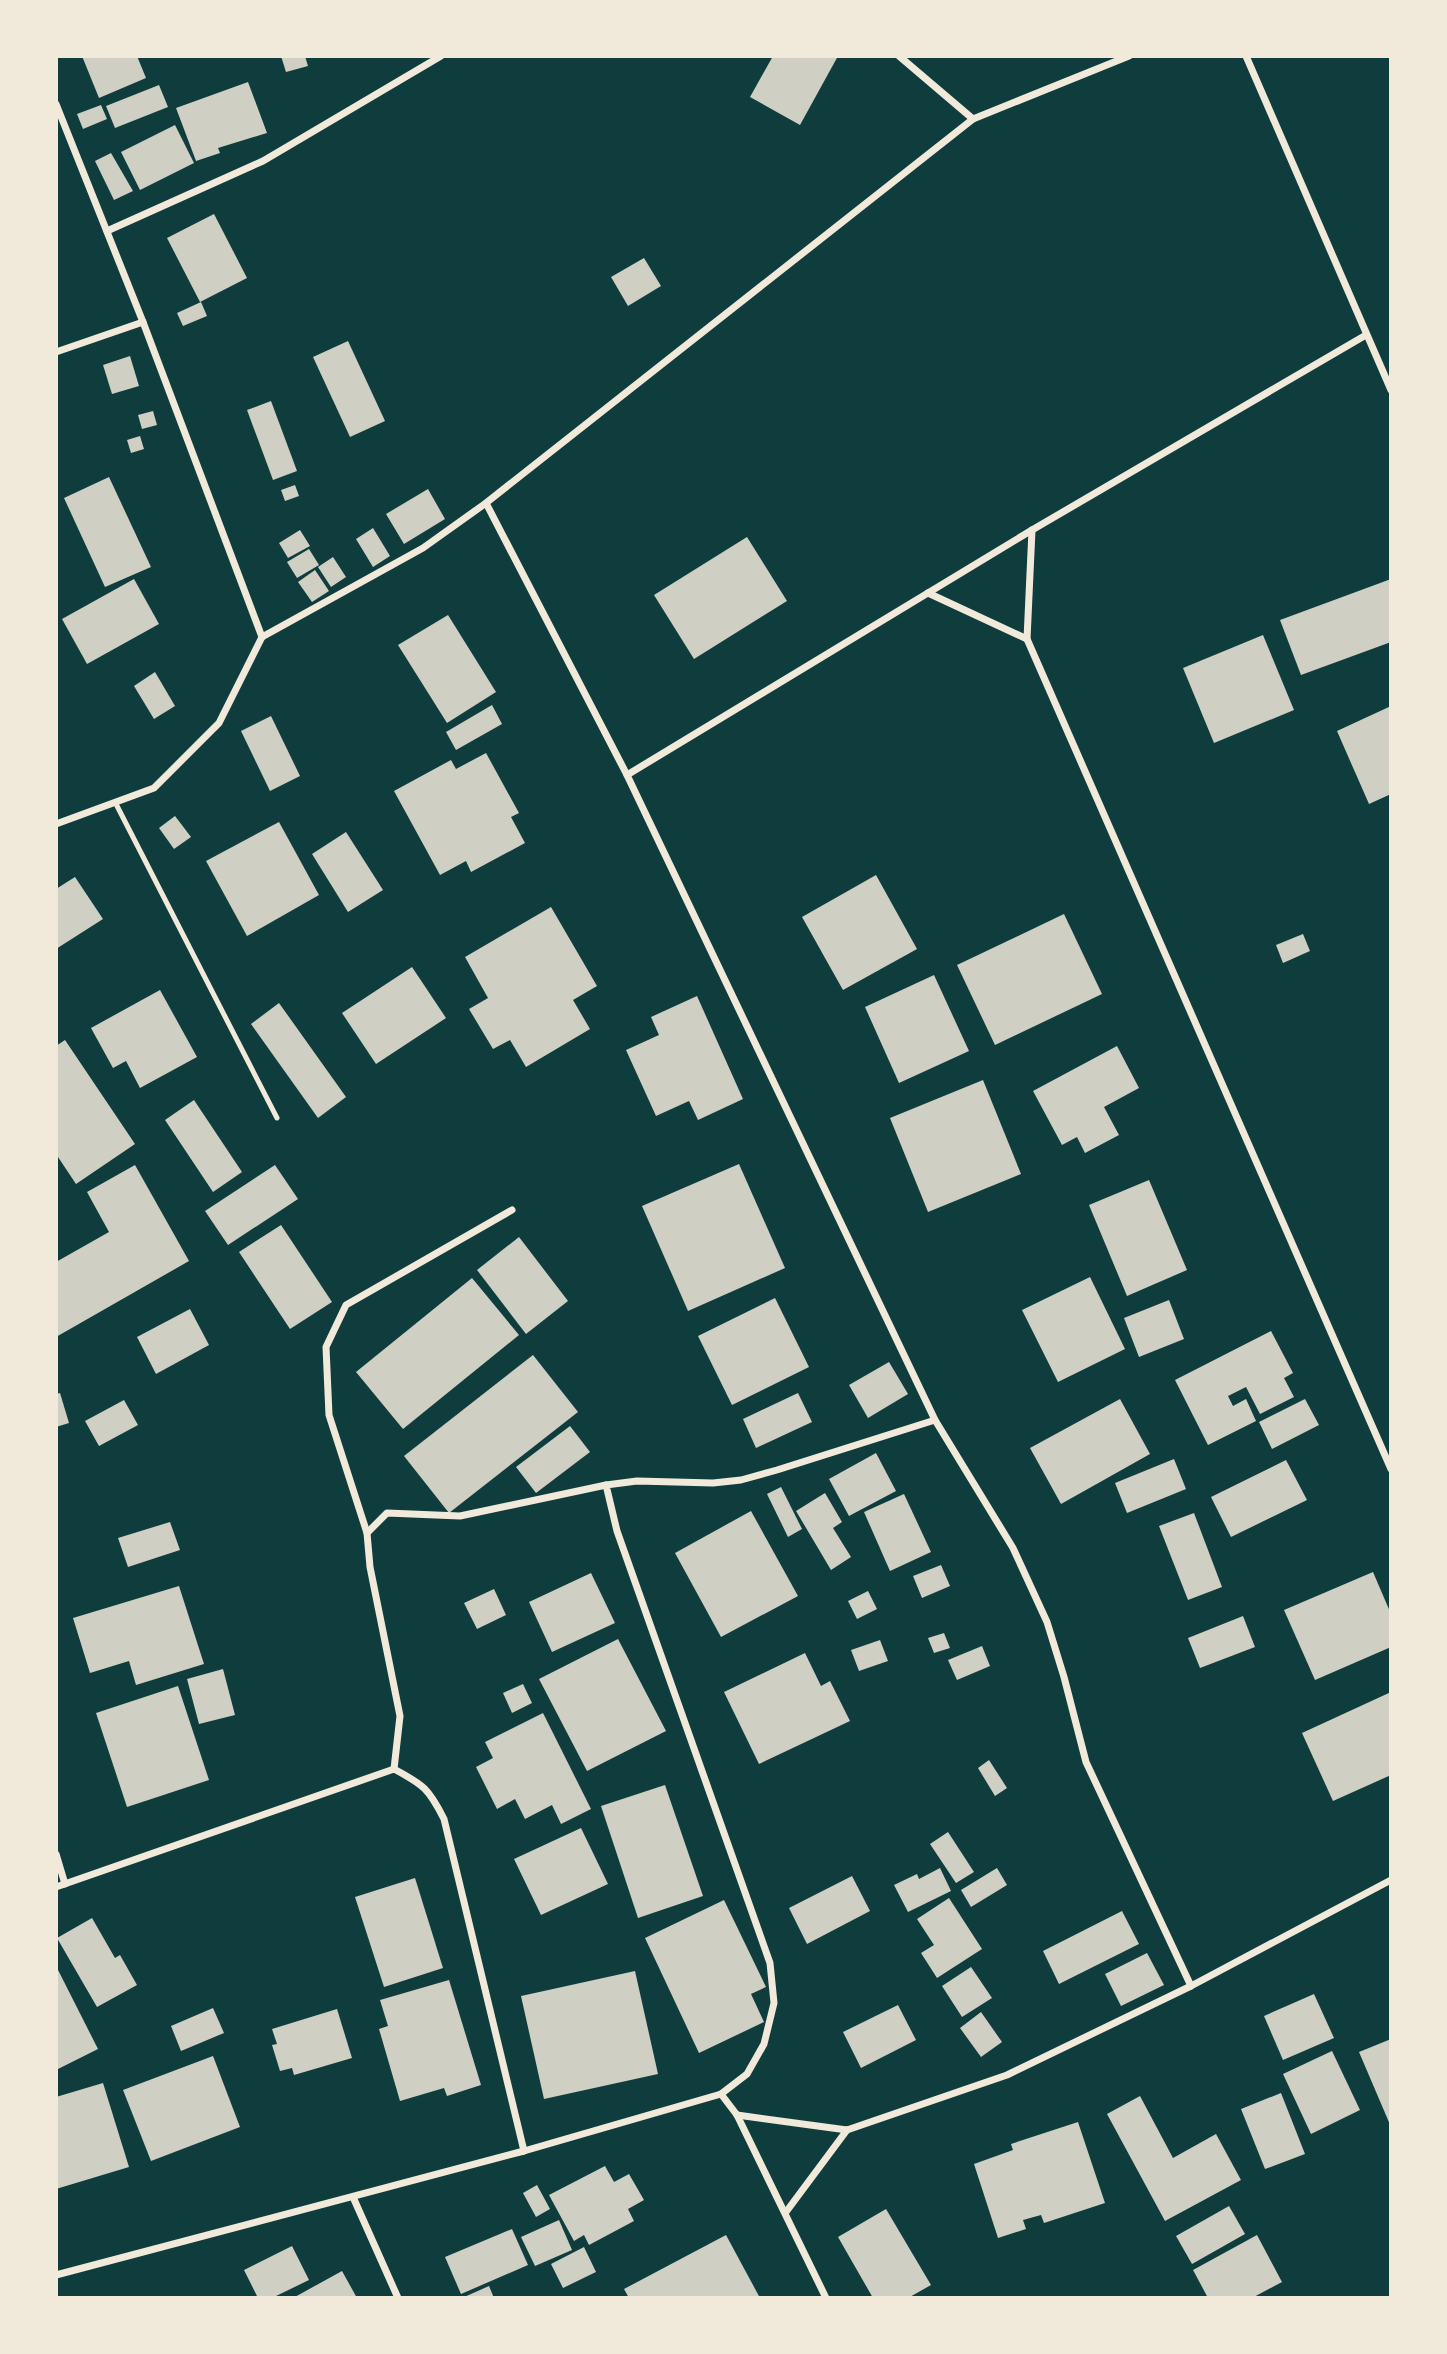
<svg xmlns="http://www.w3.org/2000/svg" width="1447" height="2354" font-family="Arial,sans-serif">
  <rect width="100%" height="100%" fill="#0f3d3e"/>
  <g fill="#cfcfc3">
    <polygon points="82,56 137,56 146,78 99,98"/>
    <polygon points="281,56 305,56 308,66 286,72"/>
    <polygon points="773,56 838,56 800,125 750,97"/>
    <polygon points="248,82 267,133 218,148 220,153 196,161 176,108"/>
    <polygon points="159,85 168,107 115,128 106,106"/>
    <polygon points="101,105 107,119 83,129 77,114"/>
    <polygon points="175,125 194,163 140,190 121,152"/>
    <polygon points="111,153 133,191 114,200 95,161"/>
    <polygon points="214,214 247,278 200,302 167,238"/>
    <polygon points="644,258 661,286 628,306 611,277"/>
    <polygon points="201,302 207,316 183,326 177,313"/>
    <polygon points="348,341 385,421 350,437 313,357"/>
    <polygon points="130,356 139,386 112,394 103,365"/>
    <polygon points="271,401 297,471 273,480 247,410"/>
    <polygon points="153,411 157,425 142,429 138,415"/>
    <polygon points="140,436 144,449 131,453 127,440"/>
    <polygon points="109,477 151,567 105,587 64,498"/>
    <polygon points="295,485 299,496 285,501 281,490"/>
    <polygon points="428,489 445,519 404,544 386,514"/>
    <polygon points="373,528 390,556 373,567 356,539"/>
    <polygon points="300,530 310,546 288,558 279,543"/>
    <polygon points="747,537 787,601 694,659 654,595"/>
    <polygon points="309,549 319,565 297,578 287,562"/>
    <polygon points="333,557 346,577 331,587 318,567"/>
    <polygon points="315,570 329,591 312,602 298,582"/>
    <polygon points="134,579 159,624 87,664 62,619"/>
    <polygon points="1391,579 1391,642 1301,675 1280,620"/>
    <polygon points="448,615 496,692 447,723 398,645"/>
    <polygon points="1263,635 1294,710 1214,743 1183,668"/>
    <polygon points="155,672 175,706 154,719 134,686"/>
    <polygon points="492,705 502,724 456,750 446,732"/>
    <polygon points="1391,706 1391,794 1369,804 1337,731"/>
    <polygon points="271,716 300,776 270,791 241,731"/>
    <polygon points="486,753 519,813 511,817 525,843 471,872 466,861 440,875 394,791 451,760 456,769"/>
    <polygon points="175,816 191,837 174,849 159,828"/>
    <polygon points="279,822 319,895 247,936 206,861"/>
    <polygon points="346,832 383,890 348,912 312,854"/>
    <polygon points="876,875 917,949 843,990 802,917"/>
    <polygon points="75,877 103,919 56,949 56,889"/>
    <polygon points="551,907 597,986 573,1000 590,1029 526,1067 510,1040 493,1049 469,1009 488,998 465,957"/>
    <polygon points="1064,914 1102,994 995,1045 957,965"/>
    <polygon points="1303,934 1310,951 1283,963 1276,945"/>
    <polygon points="412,967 446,1018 376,1064 342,1013"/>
    <polygon points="934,975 969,1051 899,1083 865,1007"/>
    <polygon points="160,990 197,1057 140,1088 126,1061 113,1068 91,1028"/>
    <polygon points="697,996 743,1099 698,1120 689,1101 656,1116 626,1050 659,1035 651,1017"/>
    <polygon points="279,1003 346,1097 318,1118 251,1024"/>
    <polygon points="65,1040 135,1144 76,1184 56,1154 56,1046"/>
    <polygon points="1117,1046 1139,1088 1104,1107 1119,1135 1085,1153 1077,1137 1062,1145 1033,1091"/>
    <polygon points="983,1080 1021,1174 928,1212 890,1118"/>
    <polygon points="194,1100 242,1172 213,1192 165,1120"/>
    <polygon points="739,1164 785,1268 688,1311 642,1206"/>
    <polygon points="135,1165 189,1261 56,1337 56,1262 109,1232 87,1192"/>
    <polygon points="275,1165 298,1199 228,1245 205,1211"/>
    <polygon points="1149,1180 1187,1270 1127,1296 1089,1205"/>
    <polygon points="281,1225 332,1302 290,1329 239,1252"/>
    <polygon points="519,1237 568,1301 526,1334 477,1270"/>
    <polygon points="1090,1277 1125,1349 1058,1382 1022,1310"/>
    <polygon points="472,1278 519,1335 403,1429 356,1372"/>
    <polygon points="775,1298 809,1367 732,1405 698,1336"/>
    <polygon points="1169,1300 1184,1339 1139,1357 1124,1318"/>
    <polygon points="190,1309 209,1345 156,1374 137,1337"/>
    <polygon points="1271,1331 1293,1373 1284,1378 1294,1397 1260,1414 1246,1387 1228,1396 1233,1406 1246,1399 1256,1421 1208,1445 1175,1380"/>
    <polygon points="533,1355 578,1412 449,1513 404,1456"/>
    <polygon points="889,1362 908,1394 868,1418 849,1385"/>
    <polygon points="60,1393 69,1423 56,1427 56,1394"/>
    <polygon points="798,1393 812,1422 756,1448 743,1419"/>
    <polygon points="1120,1399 1150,1454 1061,1504 1030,1448"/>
    <polygon points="1305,1399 1319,1425 1272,1449 1259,1422"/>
    <polygon points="124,1400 138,1425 99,1446 85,1421"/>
    <polygon points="570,1426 590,1452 536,1493 516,1467"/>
    <polygon points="876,1453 896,1491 849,1516 829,1479"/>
    <polygon points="1174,1459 1186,1489 1127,1513 1115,1483"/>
    <polygon points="1286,1460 1307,1500 1231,1537 1211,1497"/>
    <polygon points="781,1487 802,1529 788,1537 767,1494"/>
    <polygon points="825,1493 842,1522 833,1528 851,1557 831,1570 796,1511"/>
    <polygon points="904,1494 931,1552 890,1571 864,1512"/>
    <polygon points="751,1511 798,1596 721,1637 675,1553"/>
    <polygon points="1194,1513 1222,1587 1188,1600 1159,1526"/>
    <polygon points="170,1522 180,1550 128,1567 118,1538"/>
    <polygon points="941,1565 950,1586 922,1598 913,1576"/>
    <polygon points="1373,1572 1391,1614 1391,1647 1315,1680 1284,1610"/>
    <polygon points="591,1573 615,1623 552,1652 529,1602"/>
    <polygon points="179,1586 204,1664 136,1685 129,1661 90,1673 73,1618"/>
    <polygon points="494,1589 506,1615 477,1629 464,1603"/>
    <polygon points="868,1591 877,1609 857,1619 848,1601"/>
    <polygon points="1243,1616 1255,1647 1200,1668 1188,1638"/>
    <polygon points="944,1633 950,1648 934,1653 928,1638"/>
    <polygon points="618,1639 666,1731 587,1771 539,1679"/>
    <polygon points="880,1640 888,1661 859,1671 851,1650"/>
    <polygon points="982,1646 990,1666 957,1680 948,1660"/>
    <polygon points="805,1653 821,1686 830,1681 850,1721 759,1764 724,1692"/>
    <polygon points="223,1669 235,1715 199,1724 187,1679"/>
    <polygon points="523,1684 532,1703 512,1713 503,1693"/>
    <polygon points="178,1686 209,1780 127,1807 96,1713"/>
    <polygon points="1391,1692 1391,1775 1333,1801 1302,1733"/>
    <polygon points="543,1713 591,1809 561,1824 552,1805 525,1819 515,1799 497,1809 476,1767 493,1758 485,1742"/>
    <polygon points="989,1760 1007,1788 995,1796 978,1768"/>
    <polygon points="665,1785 703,1896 638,1918 601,1806"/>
    <polygon points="581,1828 608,1884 541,1915 514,1859"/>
    <polygon points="948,1832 974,1872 956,1883 930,1844"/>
    <polygon points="940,1868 951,1891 908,1912 894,1885 917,1874 919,1879"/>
    <polygon points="997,1868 1007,1885 971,1907 961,1890"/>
    <polygon points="852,1876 870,1911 807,1944 789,1908"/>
    <polygon points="415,1878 443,1968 384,1987 355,1897"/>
    <polygon points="949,1898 982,1949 937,1978 921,1953 934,1945 917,1919"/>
    <polygon points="724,1900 766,1987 751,1994 764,2022 699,2053 645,1938"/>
    <polygon points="1122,1911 1139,1944 1059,1984 1043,1951"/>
    <polygon points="92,1918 115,1958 120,1955 137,1985 97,2007 57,1938"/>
    <polygon points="1147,1953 1164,1985 1121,2006 1105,1974"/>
    <polygon points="56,1966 98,2049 56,2070"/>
    <polygon points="971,1967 992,1998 962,2017 942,1986"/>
    <polygon points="635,1971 658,2074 544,2099 521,1996"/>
    <polygon points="449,1980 481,2085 447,2096 444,2088 400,2101 379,2029 388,2026 380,2000"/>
    <polygon points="1314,1994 1334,2038 1283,2060 1264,2016"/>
    <polygon points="898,2005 916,2040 861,2068 843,2032"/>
    <polygon points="213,2008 224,2033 181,2051 171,2026"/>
    <polygon points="337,2009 352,2058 294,2075 292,2068 280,2071 272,2045 277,2044 272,2029"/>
    <polygon points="981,2012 1002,2042 981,2057 960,2028"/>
    <polygon points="1391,2039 1391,2127 1359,2052"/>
    <polygon points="1332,2051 1360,2110 1311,2134 1283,2074"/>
    <polygon points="213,2056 240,2127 151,2161 123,2090"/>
    <polygon points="103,2083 129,2167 56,2189 56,2097"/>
    <polygon points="1281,2093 1305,2154 1265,2169 1241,2109"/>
    <polygon points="1140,2096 1173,2158 1216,2134 1241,2180 1165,2221 1107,2114"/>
    <polygon points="1078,2122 1105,2203 1044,2223 1041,2215 1023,2220 1026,2229 998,2238 974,2164 1013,2150 1011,2144"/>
    <polygon points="605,2166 614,2182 629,2174 644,2200 628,2209 634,2221 589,2245 584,2235 574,2241 549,2195"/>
    <polygon points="537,2185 550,2209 536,2217 523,2193"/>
    <polygon points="1229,2206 1245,2234 1192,2264 1176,2236"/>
    <polygon points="886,2209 931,2285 908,2298 873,2298 838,2237"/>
    <polygon points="559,2220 572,2250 535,2266 521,2237"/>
    <polygon points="512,2229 528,2265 461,2294 445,2257"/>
    <polygon points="726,2235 760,2298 629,2298 624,2289"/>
    <polygon points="1257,2235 1282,2282 1252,2298 1208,2298 1193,2270"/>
    <polygon points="292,2246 309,2280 272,2298 258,2298 244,2270"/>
    <polygon points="584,2247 596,2272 563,2288 551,2264"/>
    <polygon points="342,2271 357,2298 293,2298"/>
    <polygon points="489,2286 494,2298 462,2298"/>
  </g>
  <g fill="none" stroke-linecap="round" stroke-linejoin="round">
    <polyline stroke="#f1e9da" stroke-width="5" points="115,802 277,1118"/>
    <g stroke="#f1e9da" stroke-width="7">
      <polyline points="899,56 973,119"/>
      <polyline points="1246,56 1391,390"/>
      <polyline points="56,104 143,322 262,637"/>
      <polyline points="107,231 263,161 441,56"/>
      <polyline points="56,352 143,322"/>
      <polyline points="486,503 627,775 935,1420 1013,1548 1047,1622 1064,1677 1086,1762 1191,1986"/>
      <polyline points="928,593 1027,639 1391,1469"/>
      <polyline points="1027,639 1032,530"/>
      <polyline points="627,775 1032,530 1366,335"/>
      <polyline points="56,824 154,788 219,723 262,637 423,548 486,503 973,119 1129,56"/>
      <polyline points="367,1533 329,1415 326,1347 346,1305 512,1210"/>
      <polyline points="394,1769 400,1716 370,1567 367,1533 387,1513 460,1516 606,1485"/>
      <polyline points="56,1854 65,1884"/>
      <path d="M56,1887L394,1769C424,1785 429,1789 444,1819L524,2151"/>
      <polyline points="721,2094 737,2115 826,2298"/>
      <polyline points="737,2115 847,2130 1007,2075 1191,1986 1391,1880"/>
      <polyline points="353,2197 398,2298"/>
      <polyline points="786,2212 847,2130"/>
      <polyline points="56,2275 524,2151 721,2094 747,2074 764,2044 774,2003 770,1963 617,1531 606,1485 637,1481 713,1483 741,1480 777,1470 935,1420"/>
    </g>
  </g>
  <rect width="1447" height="2354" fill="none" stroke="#f1e9da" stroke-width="116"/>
</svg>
